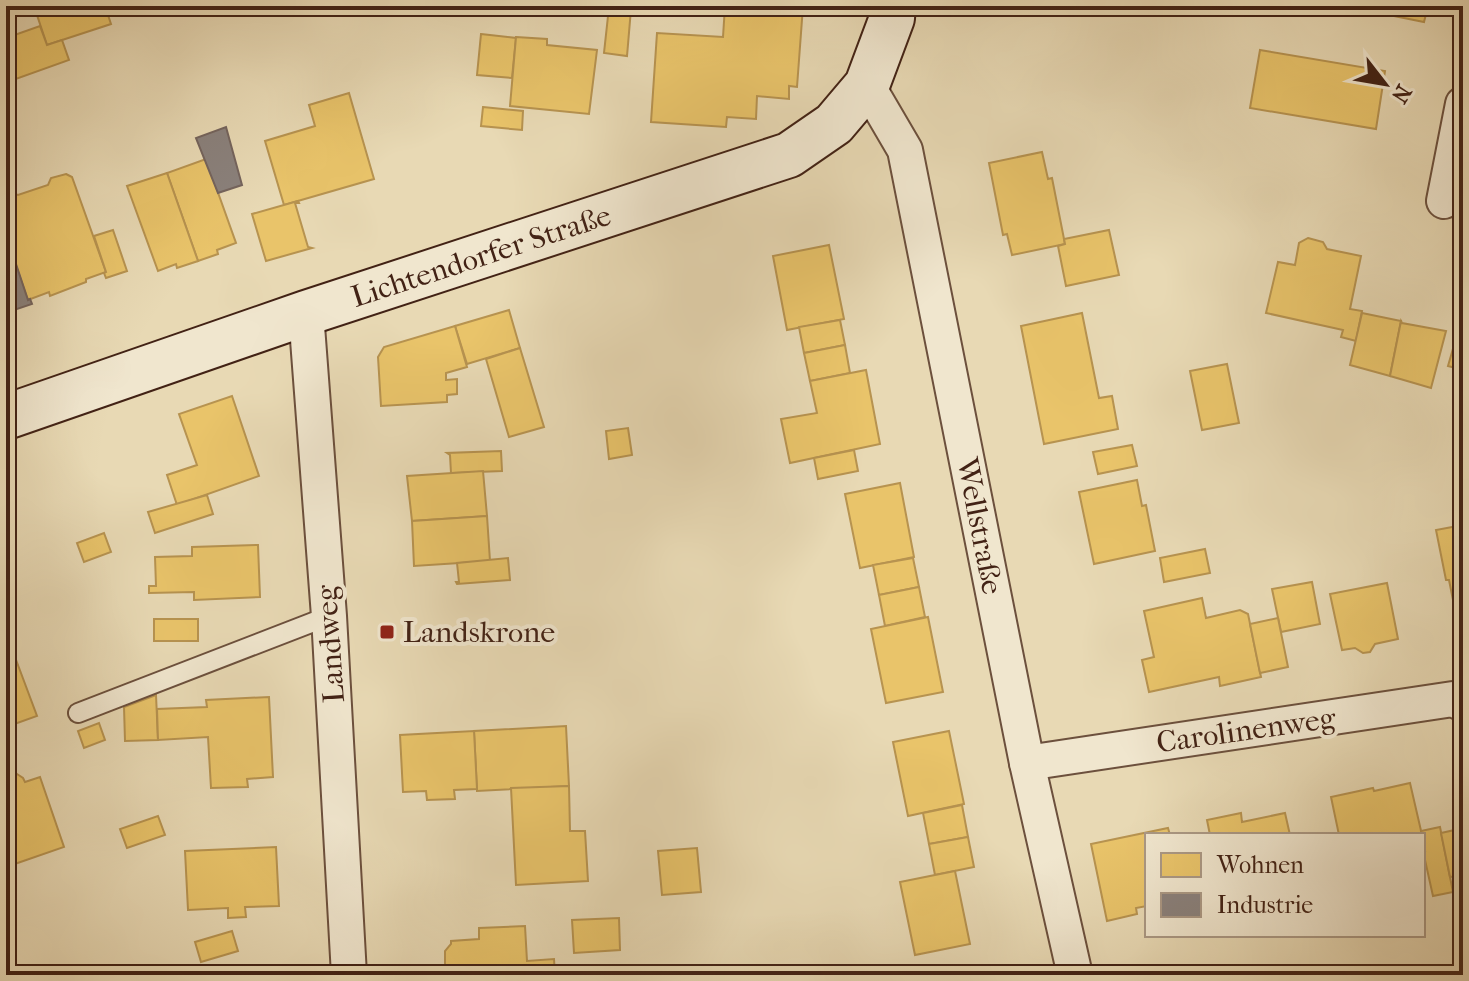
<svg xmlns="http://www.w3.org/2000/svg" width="1469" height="981" font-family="'IM FELL French Canon',serif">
  <rect width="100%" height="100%" fill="#e8d9b4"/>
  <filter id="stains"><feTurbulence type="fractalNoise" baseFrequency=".0025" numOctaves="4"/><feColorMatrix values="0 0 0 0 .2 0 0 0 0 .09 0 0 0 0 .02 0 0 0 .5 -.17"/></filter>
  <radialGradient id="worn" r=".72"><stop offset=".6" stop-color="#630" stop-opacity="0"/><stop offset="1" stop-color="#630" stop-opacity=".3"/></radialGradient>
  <g fill="#e9c46a" stroke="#b79350" stroke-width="2">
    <polygon points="34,6 105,6 111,24 47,45"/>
    <polygon points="725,6 803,6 797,87 789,86 789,99 757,96 756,119 727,117 726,127 651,122 657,33 723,37"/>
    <polygon points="1354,6 1428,6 1424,22 1354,8"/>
    <polygon points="609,7 631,9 627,56 604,53"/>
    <polygon points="40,26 47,45 62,40 69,60 13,80 6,58 6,38"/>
    <polygon points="481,34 516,38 512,78 477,75"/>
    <polygon points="516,37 547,39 547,45 597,50 589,114 510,106"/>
    <polygon points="1260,50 1385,71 1376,129 1250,108"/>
    <polygon points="6,58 13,80 6,82"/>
    <polygon points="349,93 374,179 284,205 265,141 315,126 309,105"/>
    <polygon points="483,107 523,111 522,130 481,126"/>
    <polygon points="1042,152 1048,179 1052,178 1065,244 1012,255 1007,234 1003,235 989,163"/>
    <polygon points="206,159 236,243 217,250 218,254 198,261 167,173"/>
    <polygon points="167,173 198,261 177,268 176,264 158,271 127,186"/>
    <polygon points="66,174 72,177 106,272 86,279 86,282 50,296 49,292 28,300 6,237 6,195 12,193 18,195 48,185 51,178"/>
    <polygon points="298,201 299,203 295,203 308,247 312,248 266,261 252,214"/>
    <polygon points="113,230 127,271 106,278 104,273 106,272 94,236"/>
    <polygon points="1109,230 1119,275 1066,286 1058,246 1065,244 1064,239"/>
    <polygon points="1308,238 1323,242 1327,249 1361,256 1350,309 1362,311 1356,341 1341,337 1343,330 1266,313 1278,262 1295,265 1299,243"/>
    <polygon points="829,245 844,319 787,330 773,256"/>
    <polygon points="509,310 520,348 467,364 455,326"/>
    <polygon points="1082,313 1099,398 1112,396 1118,429 1044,444 1021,326"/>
    <polygon points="1362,313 1401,321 1390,376 1350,365"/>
    <polygon points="1463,314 1463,370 1448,366"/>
    <polygon points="840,320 845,345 804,353 799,327"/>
    <polygon points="1401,321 1402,323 1446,331 1431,388 1390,376"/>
    <polygon points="455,326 467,367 446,373 446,380 457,379 457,394 447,395 447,402 381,406 378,357 384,347"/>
    <polygon points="845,345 850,373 810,381 804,353"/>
    <polygon points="520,348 544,427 509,437 486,359"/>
    <polygon points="1227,364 1239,423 1202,430 1190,371"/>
    <polygon points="866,370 880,444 790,463 781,419 817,413 810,381"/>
    <polygon points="232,396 259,476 177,505 167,475 197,465 179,414"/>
    <polygon points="628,428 632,455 609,459 606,431"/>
    <polygon points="1132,445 1137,466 1098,474 1093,452"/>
    <polygon points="854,450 858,471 818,479 814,458"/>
    <polygon points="501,451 502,471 451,473 450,455 447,453"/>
    <polygon points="483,471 487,516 412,521 407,476"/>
    <polygon points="1137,480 1142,506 1146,505 1155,551 1094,564 1079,492"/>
    <polygon points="900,483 914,557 860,568 845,494"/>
    <polygon points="207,495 213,514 155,533 148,512"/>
    <polygon points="487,516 490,561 414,566 412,521"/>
    <polygon points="1463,525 1463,603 1454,605 1449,580 1446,580 1436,530"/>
    <polygon points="104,533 111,552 84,562 77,543"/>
    <polygon points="258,545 260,597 194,600 194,592 149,593 149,586 156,586 155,557 192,556 192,547"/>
    <polygon points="1205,549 1210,573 1164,582 1160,558"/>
    <polygon points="508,558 510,580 457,584 456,582 459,582 457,563"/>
    <polygon points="913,558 919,587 879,595 873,565"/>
    <polygon points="1312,582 1320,624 1281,632 1272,589"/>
    <polygon points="1387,583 1398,639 1375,644 1370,652 1363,653 1355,648 1342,650 1330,594"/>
    <polygon points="919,587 925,617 885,626 879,595"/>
    <polygon points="1202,598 1206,618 1240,610 1248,614 1261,677 1220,686 1219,677 1149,692 1142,660 1154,657 1144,611"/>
    <polygon points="928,617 943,692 886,703 871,629"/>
    <polygon points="1278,618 1288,667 1260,673 1250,624"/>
    <rect x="154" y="619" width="44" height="22"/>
    <polygon points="6,633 37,716 6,727"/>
    <polygon points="156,695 158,740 125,741 124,707"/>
    <polygon points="269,697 273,777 247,779 248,787 211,788 208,737 158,740 157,709 207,707 206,700"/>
    <polygon points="99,723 105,740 84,748 78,731"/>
    <polygon points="566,726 569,786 477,791 474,731"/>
    <polygon points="474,731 477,789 454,790 455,799 427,800 426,791 403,792 400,735"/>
    <polygon points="949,731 964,804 908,816 893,742"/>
    <polygon points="17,774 23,778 25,782 40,777 64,847 6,867 6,780"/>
    <polygon points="1410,783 1422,835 1339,835 1331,797 1373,788 1374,791"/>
    <polygon points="569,786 570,831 585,831 588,881 516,885 511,788"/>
    <polygon points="962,805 968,837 929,844 923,813"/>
    <polygon points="1241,813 1242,822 1285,813 1290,835 1210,835 1207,820"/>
    <polygon points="158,816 165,835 127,848 120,829"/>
    <polygon points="1463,822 1463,846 1458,823"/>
    <polygon points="1440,827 1453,892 1433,896 1423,851 1425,851 1421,831"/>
    <polygon points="1168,828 1170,835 1147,835 1147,906 1136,908 1137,914 1107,921 1091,844"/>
    <polygon points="1459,829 1463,846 1463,875 1450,877 1441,833"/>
    <polygon points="968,837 974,867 935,875 929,844"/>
    <polygon points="276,847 279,906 245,907 246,917 228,918 228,908 188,910 185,851"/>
    <polygon points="697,848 701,892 662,895 658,851"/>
    <polygon points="955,871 970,944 915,955 900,882"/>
    <polygon points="619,918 620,950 574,953 572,920"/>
    <polygon points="525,926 527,961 554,959 555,975 453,975 452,973 445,965 445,951 451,944 451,941 479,939 479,928"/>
    <polygon points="232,931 238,951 201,962 195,942"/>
  </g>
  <g fill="#8a817c" stroke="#74645d" stroke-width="2">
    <polygon points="226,127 242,185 218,193 196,138"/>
    <polygon points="16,264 28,300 30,299 32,304 11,311 6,298 6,267"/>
  </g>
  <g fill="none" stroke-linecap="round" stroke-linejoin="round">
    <defs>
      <polyline id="lane" points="78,713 329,616"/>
      <g id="street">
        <polyline points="867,85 905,150 1027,763 1075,975"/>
        <polyline points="1444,201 1463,104"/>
        <polyline points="306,313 329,616 349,975"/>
        <polyline points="1027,763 1453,699 1463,704"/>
      </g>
      <polyline id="secondary" points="6,417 306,313 789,155 834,124 867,85 892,18 893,6"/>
    </defs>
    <use href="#lane" stroke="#6c503d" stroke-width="22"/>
    <use href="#street" stroke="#6c503d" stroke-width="38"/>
    <use href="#secondary" stroke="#422215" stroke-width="48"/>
    <use href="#lane" stroke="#f0e6ce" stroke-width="18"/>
    <use href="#street" stroke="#f0e6ce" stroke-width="34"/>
    <use href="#secondary" stroke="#f0e6ce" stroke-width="44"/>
  </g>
  <rect fill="#8f2418" stroke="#f0e6ce" stroke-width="3" x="379" y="624" width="16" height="16" rx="4"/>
  <g text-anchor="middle" stroke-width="8" stroke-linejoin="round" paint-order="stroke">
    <g font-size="30" fill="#422215" stroke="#f0e6ce">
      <text transform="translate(481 256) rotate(-18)" y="10">Lichtendorfer Straße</text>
      <text transform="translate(980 526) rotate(79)" y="10">Wellstraße</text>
      <text transform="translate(330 644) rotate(-94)" y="10">Landweg</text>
      <text transform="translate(1246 730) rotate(-8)" y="10">Carolinenweg</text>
    </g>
    <g font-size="30" fill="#422215" stroke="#f0e6ce" text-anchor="start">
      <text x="403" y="642">Landskrone</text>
    </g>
  </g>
  <rect width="1469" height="981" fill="none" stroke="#e8d9b4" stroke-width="32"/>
  <rect x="8" y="8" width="1453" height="965" fill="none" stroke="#422215" stroke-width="4"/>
  <rect x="16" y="16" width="1437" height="949" fill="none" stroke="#422215" stroke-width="2"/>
  <rect x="1145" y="833" width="280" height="104" fill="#f0e6ce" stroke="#aa9884" stroke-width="2"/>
  <rect x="1161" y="853" width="40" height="24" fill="#e9c46a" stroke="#aa9884" stroke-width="2"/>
  <text x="1217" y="873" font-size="24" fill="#422215">Wohnen</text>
  <rect x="1161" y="893" width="40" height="24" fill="#8a817c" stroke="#aa9884" stroke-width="2"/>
  <text x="1217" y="913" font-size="24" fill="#422215">Industrie</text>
  <g transform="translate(1385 84) rotate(121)" stroke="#f0e6ce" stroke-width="6" paint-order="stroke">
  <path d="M0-6L14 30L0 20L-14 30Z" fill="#422215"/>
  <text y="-12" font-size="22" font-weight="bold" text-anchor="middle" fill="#422215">N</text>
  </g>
  <rect width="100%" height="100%" filter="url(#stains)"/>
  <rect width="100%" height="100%" fill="url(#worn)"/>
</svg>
